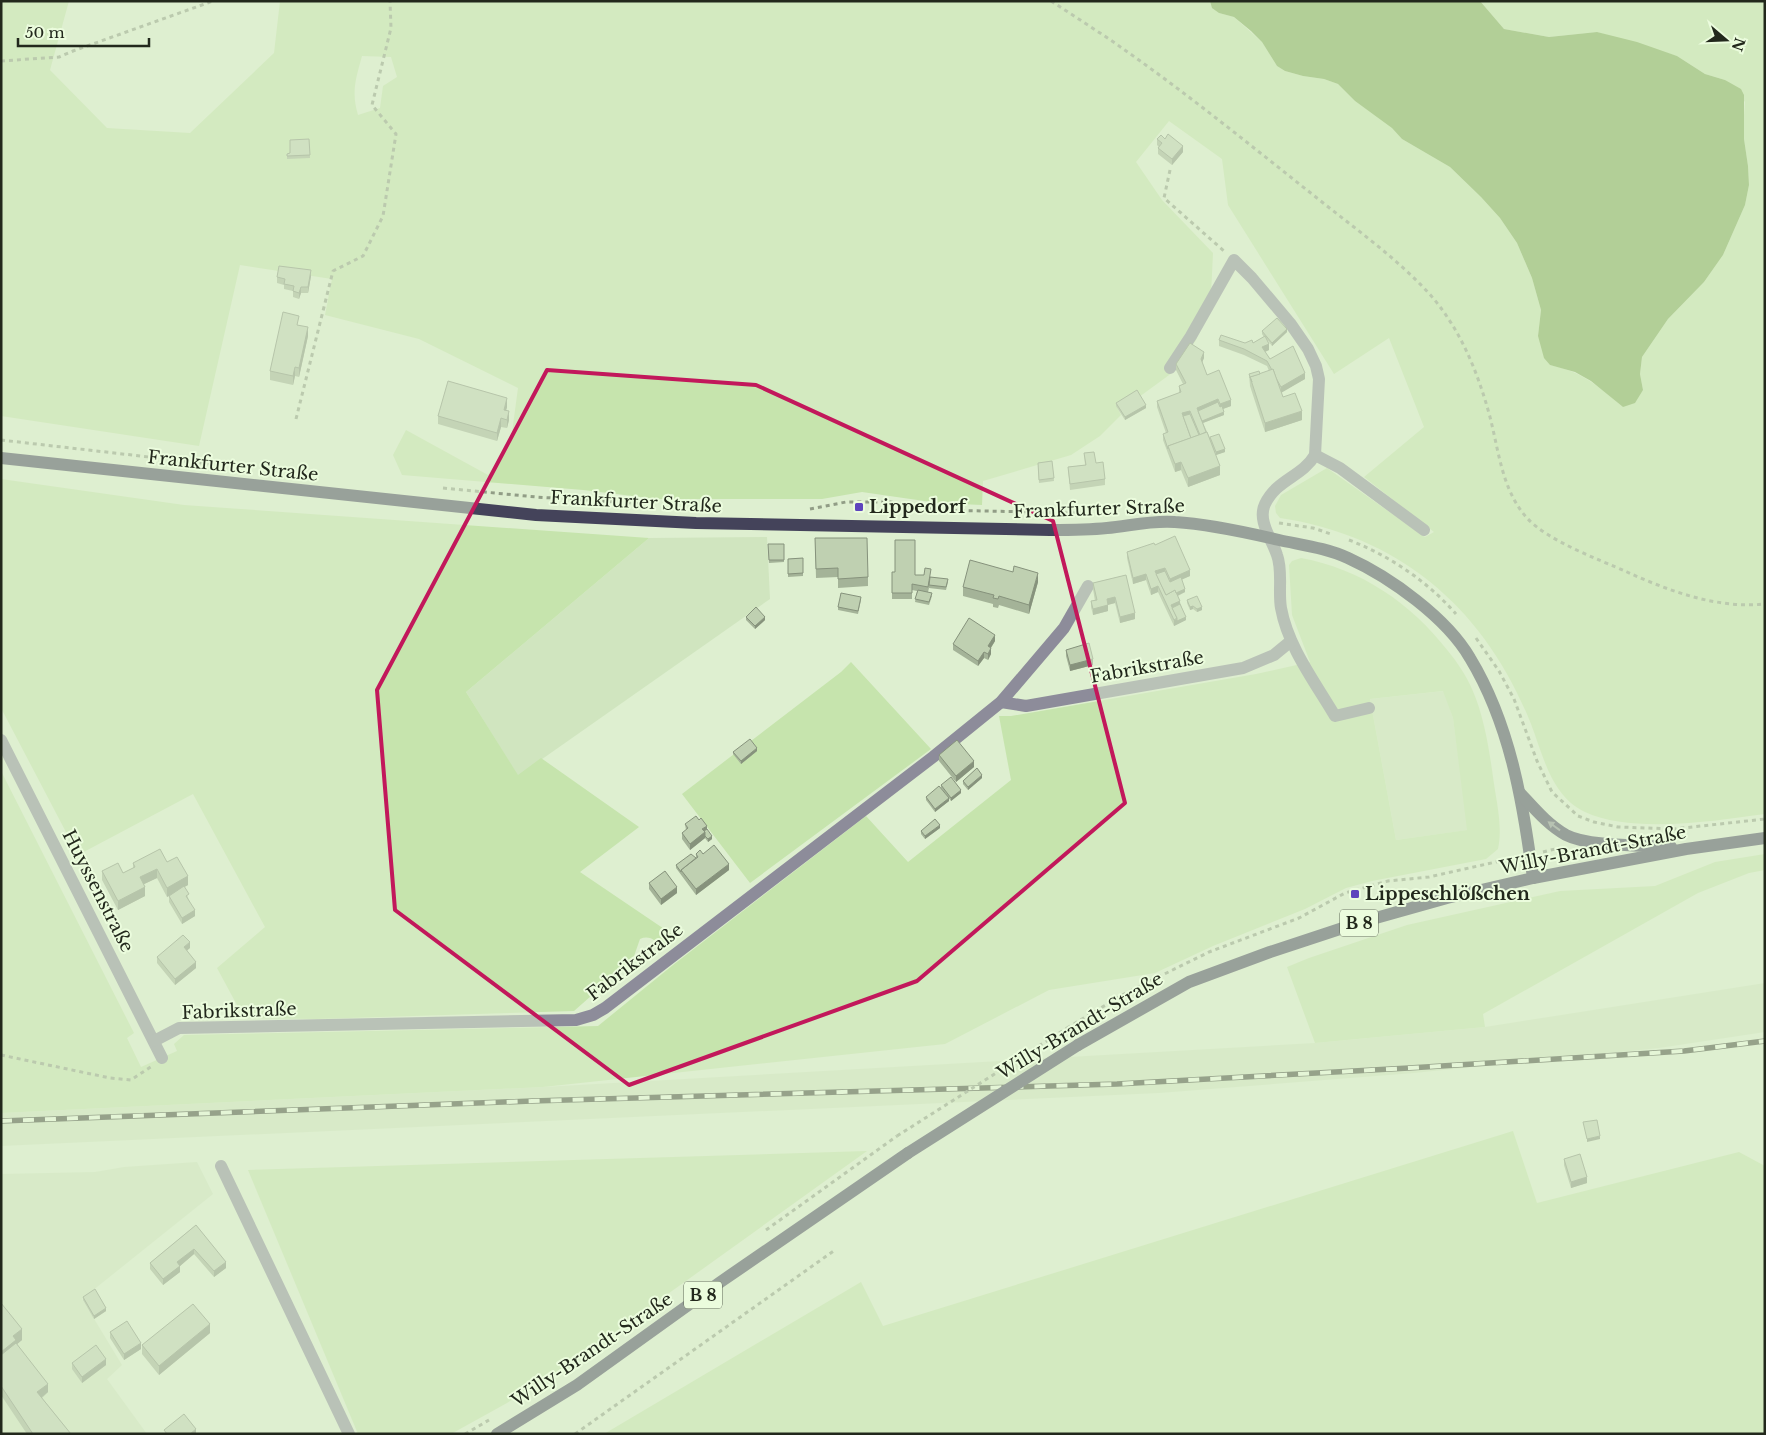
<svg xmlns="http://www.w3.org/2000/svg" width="1766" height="1435" font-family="'Libre Baskerville',serif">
  <rect width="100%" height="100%" fill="#deefd0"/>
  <g fill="#d0e5bf">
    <polygon points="767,537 770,599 518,776 466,692 649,538"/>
    <polygon points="1444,691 1453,718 1468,830 1396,840 1370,699"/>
    <polygon points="1765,983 1765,1032 1659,1048 1414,1073 1159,1093 1,1146 1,1113 543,1087 1315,1043 1485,1027"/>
    <polygon points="197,1162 213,1194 82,1299 122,1365 107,1379 147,1434 1,1434 1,1174 95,1172 124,1167"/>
  </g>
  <g fill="#c6e4ad" fill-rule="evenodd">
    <path d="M1,1H69L50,70L107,128L190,133L274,53L280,1H1210L1219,13L1234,17L1262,42L1277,66L1285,71L1303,76L1324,79L1338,84L1355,101L1392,127L1402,139L1450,167L1481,197L1500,218L1517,243L1532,278L1541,310L1538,336L1550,365C1583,372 1598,386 1623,407L1643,390L1640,374L1642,357L1668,319L1704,282L1723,255L1745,205L1749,185L1748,166L1744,139V115L1745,102L1725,80L1705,74L1677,56L1597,32L1549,37L1504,29L1480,1H1765V814C1713,821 1633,834 1585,812C1551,796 1543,755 1531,724C1486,610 1401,536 1280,518L1276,513L1275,506L1281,495L1327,468L1425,537L1434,532L1364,477L1424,427L1389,338L1334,374L1228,205L1222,159L1169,121L1136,162L1162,200L1213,253L1211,295L1196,340L1176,370L1139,397L1137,394L1116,405L1121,415L1100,436L1071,455L983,481L982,505L938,503L862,492L822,499H657L583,490L402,475L393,455L406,430L488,475L511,440L518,388L419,339L325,315L332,279L240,265L199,446L1,416ZM362,56L391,57L397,77L383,86L380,108L358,115C351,92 356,78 362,56Z"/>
    <path d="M1,479L184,505L649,538L466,692L518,775L541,758L639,827L580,872L676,937L660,949C657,940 649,935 640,939L633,959L574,1011L316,1019L244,1018L217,968L265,927L193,794L78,855L1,708Z"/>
    <path d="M1301,558C1361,569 1411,603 1448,651C1457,662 1466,675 1472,689C1484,716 1489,748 1493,777C1496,800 1503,826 1498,849L1486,859L1372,881L1346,888L1305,909L1213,946L1155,973L1049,990L945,1044L543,1087L1,1113V771L134,1033L127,1038L141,1067L177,1051L174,1044L184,1035L598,1026L673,965L866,816L908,862L1011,780L999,716H1011L1256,674L1310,662L1292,615L1289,565L1292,561ZM1443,691L1453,718L1467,830L1396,840L1370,699Z"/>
    <polygon points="851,662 931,749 750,883 682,794 841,672"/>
    <polygon points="1765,854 1765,870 1749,873 1698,893 1483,1014 1485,1027 1315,1043 1287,967 1309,958 1407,925 1560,891 1655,886 1715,862"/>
    <polygon points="1513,1131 1537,1203 1739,1152 1765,1166 1765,1434 604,1434 861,1282 883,1326"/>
    <polygon points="867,1151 580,1357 507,1403 451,1434 358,1434 248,1170"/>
  </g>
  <polygon fill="#7da853" points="1210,1 1480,1 1504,29 1549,37 1597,32 1637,42 1677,56 1705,74 1725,80 1741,89 1744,95 1744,139 1748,166 1749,185 1745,205 1723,255 1704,282 1668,319 1642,357 1640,374 1643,390 1635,403 1623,407 1591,381 1575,372 1550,365 1544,358 1538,336 1541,310 1532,278 1517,243 1500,218 1481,197 1450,167 1402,139 1392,128 1355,101 1338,84 1324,79 1303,76 1285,71 1277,66 1262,42 1251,31 1234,17 1219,13 1212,8"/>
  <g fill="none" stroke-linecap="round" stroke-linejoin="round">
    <g stroke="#919d86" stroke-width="3" stroke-dasharray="4 4" stroke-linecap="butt">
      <path d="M1051,1C1077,18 1104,35 1129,53C1194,99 1255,149 1317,198C1353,227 1391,254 1423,287C1458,323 1477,369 1490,417C1499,452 1502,490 1527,518C1548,541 1598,559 1627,572C1669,591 1717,609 1765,604"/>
      <polyline points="1,61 59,57 73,51 213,1"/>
      <polyline points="1170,170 1164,198 1224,251"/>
      <polyline points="296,419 333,271 363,256 383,216 396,134 372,105 391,28 390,1"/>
      <polyline points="1,440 210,464"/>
      <polyline points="443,488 536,497 653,504"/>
      <polyline points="810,509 846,502 890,502 938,510 1082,513"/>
      <polyline points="1279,523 1313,528 1331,534"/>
      <path d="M1349,540C1390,556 1427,581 1456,614"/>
      <polyline points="1476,638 1499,671 1514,699 1537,761 1552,792 1578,816 1594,822 1618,827 1674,829 1765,819"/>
      <polyline points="1543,852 1559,848"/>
      <polyline points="1067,1028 1126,993 1209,952 1299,918 1345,893 1388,881 1429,877 1518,857"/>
      <polyline points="1,1055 110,1078 131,1080 152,1066"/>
      <polyline points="766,1230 897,1136"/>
      <polyline points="465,1434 489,1420"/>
      <polyline points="575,1434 835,1250"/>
    </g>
    <g stroke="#8d8c9a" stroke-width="12">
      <path d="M1170,368L1191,336L1234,260L1252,278L1290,323L1308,349L1316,366L1319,379L1315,455C1302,477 1277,479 1265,504C1257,521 1272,539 1277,555C1283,571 1278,591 1281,608C1288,647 1315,682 1335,716L1369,708"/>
      <polyline points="1315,455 1340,468 1424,530"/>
      <polyline points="1001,702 1026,706 1243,668 1274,655 1291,641"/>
      <polyline points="1,740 162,1058"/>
      <polyline points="154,1041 179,1028 576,1020 593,1015 605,1008 933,757 1001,702 1064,628 1088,586"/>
      <polyline points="221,1166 349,1434"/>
    </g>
    <g stroke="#44435a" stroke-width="12">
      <path d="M1,458L536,515L696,523L1050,530C1069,530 1088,530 1107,528C1129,526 1152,520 1175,522C1209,524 1245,532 1279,540C1302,545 1327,548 1348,558C1390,577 1447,618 1470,658C1510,724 1523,802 1533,878"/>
      <path d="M1520,793C1534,808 1548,825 1566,835C1589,847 1644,845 1671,847"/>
      <polyline points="1078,1045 1189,982 1270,952 1358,923 1447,898 1533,878 1686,849 1765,838"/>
      <polyline points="497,1434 577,1385 719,1283 908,1153"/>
    </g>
    <defs>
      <polyline id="rail" points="1,1121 532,1101 1117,1084 1409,1068 1684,1051 1765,1041"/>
    </defs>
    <use href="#rail" stroke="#3f4637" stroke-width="5.5"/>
    <use href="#rail" stroke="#ebfcdd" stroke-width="4" stroke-dasharray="11" stroke-linecap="butt"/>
    <polyline stroke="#919d86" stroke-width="3" stroke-dasharray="4 4" stroke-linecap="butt" points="897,1136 1067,1028"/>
    <polyline stroke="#44435a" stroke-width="12" points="908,1153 1078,1045"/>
  </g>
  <g fill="#a4b398">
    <polygon points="309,139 310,158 287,159 287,154 290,153"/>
    <polygon points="1157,139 1183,152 1172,165 1158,154 1158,148 1159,147 1157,145"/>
    <polygon points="311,276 308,293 301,293 299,299 293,297 293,291 284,289 284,285 277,283 277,277"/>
    <polygon points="299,325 308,336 299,377 295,376 293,385 270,380 270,371"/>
    <polygon points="1262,331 1287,332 1272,346 1266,338 1269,350 1265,352 1270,359 1305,379 1281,392 1283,397 1302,420 1265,432 1250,386 1249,374 1260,374 1269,371 1267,366 1244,355 1219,346 1219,340 1245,343 1253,343 1264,337 1262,334"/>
    <polygon points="1204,358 1202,362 1207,375 1231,406 1223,409 1224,415 1203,423 1210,438 1225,452 1216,455 1220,475 1188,487 1181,470 1175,472 1163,440 1163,434 1166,433 1157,407 1157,401 1179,393 1179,386 1183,384 1176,370 1176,364"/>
    <polygon points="1116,403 1146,408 1125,420 1116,406"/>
    <polygon points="507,407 506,410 509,420 507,428 501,427 497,441 438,424 438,416"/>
    <polygon points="1084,453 1096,463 1105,479 1105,485 1070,490 1068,467 1085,465"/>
    <polygon points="1052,461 1054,481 1039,483 1038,463"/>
    <polygon points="815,538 868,577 868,586 838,588 838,577 816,578"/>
    <polygon points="768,544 784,544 784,562 769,563"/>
    <polygon points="1155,545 1190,576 1181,579 1185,592 1178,596 1186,620 1174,626 1158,592 1151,595 1146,580 1133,584 1127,558 1127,552"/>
    <polygon points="803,558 803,576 788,577 788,559"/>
    <polygon points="892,572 931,577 948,582 946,590 929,588 928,592 932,596 929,605 915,602 917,591 912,590 912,599 892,599"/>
    <polygon points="1126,575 1135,619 1120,623 1115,603 1108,605 1108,611 1093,615 1091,607 1091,601 1095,601 1093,589 1093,583"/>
    <polygon points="1038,582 1029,614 999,605 998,608 993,607 993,604 963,596 963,587"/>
    <polygon points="861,600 858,614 838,610 838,607"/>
    <polygon points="1187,600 1202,610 1197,612 1193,609 1190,610 1187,603"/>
    <polygon points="746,617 765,620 755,629 746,620"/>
    <polygon points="995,641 991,648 991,654 988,660 984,658 978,666 953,650 953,644"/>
    <polygon points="1066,650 1093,665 1070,671 1066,656"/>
    <polygon points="757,751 741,764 733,754 733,752"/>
    <polygon points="939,755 974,767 956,782 939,761"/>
    <polygon points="982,778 968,790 963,784 963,781"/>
    <polygon points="941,785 961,793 951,801 941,788"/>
    <polygon points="926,797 949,801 935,812 926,800"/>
    <polygon points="685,824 707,829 712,839 708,842 705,838 690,850 682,839 682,833 686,830"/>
    <polygon points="940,828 925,839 921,834 921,831"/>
    <polygon points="696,854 703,854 729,870 696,895 676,868 676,865 696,858"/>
    <polygon points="167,862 188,885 184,887 195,916 182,924 169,902 169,896 173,893 167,897 157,878 144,884 145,896 118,910 102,880 102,871 123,873 133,868 133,863"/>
    <polygon points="649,883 677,893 661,905 649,889"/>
    <polygon points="190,948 187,950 196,968 175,985 157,963 157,957"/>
    <polygon points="1564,1159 1587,1183 1571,1188 1564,1165"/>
    <polygon points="196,1225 226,1268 214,1277 194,1254 180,1266 180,1272 163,1285 150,1269 150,1263"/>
    <polygon points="83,1297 106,1311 94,1319 83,1300"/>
    <polygon points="1,1303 22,1340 17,1344 48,1392 42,1398 71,1434 27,1434 1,1395"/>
    <polygon points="110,1332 141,1349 124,1360 110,1338"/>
    <polygon points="210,1333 159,1375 142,1354 142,1345"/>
    <polygon points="72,1363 106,1365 82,1383 72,1369"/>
  </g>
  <g fill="#86927c">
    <polygon points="1183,146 1183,152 1172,165 1172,159"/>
    <polygon points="311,270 311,276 308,293 308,287"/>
    <polygon points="301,287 301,293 299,299 299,293"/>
    <polygon points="308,327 308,336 299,377 299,368"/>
    <polygon points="1287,329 1287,332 1272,346 1272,343"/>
    <polygon points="1269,344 1269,350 1262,353 1262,347"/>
    <polygon points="1204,352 1204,358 1201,365 1201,359"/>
    <polygon points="295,367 295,376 293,385 293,376"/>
    <polygon points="1305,373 1305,379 1281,393 1281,387"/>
    <polygon points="507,398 507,407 504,418 504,410"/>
    <polygon points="1218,399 1218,405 1198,414 1197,408"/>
    <polygon points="1231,400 1231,406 1220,410 1220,404"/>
    <polygon points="1146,405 1146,408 1125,420 1125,417"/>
    <polygon points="509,411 509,420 507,428 507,420"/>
    <polygon points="1190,411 1190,416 1183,419 1182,413"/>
    <polygon points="1302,411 1302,420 1265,432 1265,423"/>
    <polygon points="1224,412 1224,415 1200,424 1200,421"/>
    <polygon points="501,418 501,427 497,441 497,433"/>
    <polygon points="1225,449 1225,452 1216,455 1216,452"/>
    <polygon points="1181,462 1181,470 1175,472 1175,464"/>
    <polygon points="1220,466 1220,475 1188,487 1188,478"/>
    <polygon points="1165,568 1165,574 1156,577 1155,571"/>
    <polygon points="1190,570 1190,576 1170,585 1170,579"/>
    <polygon points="1038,573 1038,582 1029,614 1029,605"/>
    <polygon points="1146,574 1146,580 1133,584 1133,578"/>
    <polygon points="1158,586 1158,592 1151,595 1151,589"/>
    <polygon points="1185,589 1185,592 1166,601 1166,598"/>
    <polygon points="1115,597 1115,603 1107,605 1107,599"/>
    <polygon points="1180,601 1180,607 1172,611 1171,605"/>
    <polygon points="1108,605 1108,611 1093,615 1093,609"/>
    <polygon points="1193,606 1193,609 1190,610 1190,607"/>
    <polygon points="1202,607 1202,610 1197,612 1197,609"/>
    <polygon points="1135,613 1135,619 1120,623 1120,617"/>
    <polygon points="765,617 765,620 755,629 755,626"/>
    <polygon points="1186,617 1186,620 1174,626 1174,620"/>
    <polygon points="995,635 995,641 988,652 988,646"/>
    <polygon points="991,648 991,654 988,660 988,654"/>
    <polygon points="984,652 984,658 978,666 978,661"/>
    <polygon points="1093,659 1093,665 1070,671 1070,665"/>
    <polygon points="757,748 757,751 741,764 741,761"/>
    <polygon points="974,761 974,767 956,782 956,776"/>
    <polygon points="982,775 982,778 968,790 968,787"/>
    <polygon points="961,790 961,793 951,801 951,798"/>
    <polygon points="949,798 949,801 935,812 935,809"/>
    <polygon points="940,825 940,828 925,839 925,836"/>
    <polygon points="707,826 707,832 705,833 705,838 690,850 690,844 702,829"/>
    <polygon points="712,836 712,839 708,842 708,839"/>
    <polygon points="729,864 729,870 696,895 696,889"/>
    <polygon points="157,869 157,878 140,886 140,877"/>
    <polygon points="188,876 188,885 167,897 167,888"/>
    <polygon points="145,887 145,896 118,910 118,901"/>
    <polygon points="677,887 677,893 661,905 661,899"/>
    <polygon points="195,910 195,916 182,924 182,918"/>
    <polygon points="190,942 190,948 184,953 184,947"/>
    <polygon points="196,962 196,968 175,985 175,979"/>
    <polygon points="1600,1136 1600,1139 1587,1142 1587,1139"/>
    <polygon points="1587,1177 1587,1183 1571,1188 1571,1182"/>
    <polygon points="194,1249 194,1254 180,1266 180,1272 163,1285 163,1279 177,1262"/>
    <polygon points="226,1262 226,1268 214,1277 214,1271"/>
    <polygon points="106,1308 106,1311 94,1319 94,1316"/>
    <polygon points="210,1324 210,1333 159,1375 159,1366"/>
    <polygon points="22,1329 22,1340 16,1345 1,1364 1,1352 13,1336"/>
    <polygon points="141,1343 141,1349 124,1360 124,1354"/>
    <polygon points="106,1359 106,1365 82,1383 82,1377"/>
    <polygon points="48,1384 48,1392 37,1401 37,1392"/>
    <polygon points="196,1429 196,1434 190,1434"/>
  </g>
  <g fill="#bfd0b1" stroke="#86927c">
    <polygon points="1168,134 1183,146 1172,159 1158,148 1162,143 1157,139 1161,135 1165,139"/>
    <polygon points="309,139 310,155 287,156 287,154 290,153 290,140"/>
    <polygon points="279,266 311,270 308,287 301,287 299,293 293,291 294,286 284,284 285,279 277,277"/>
    <polygon points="283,312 299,316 297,325 308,327 299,368 295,367 293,376 270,371"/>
    <polygon points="1277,318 1287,329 1272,343 1262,331"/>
    <polygon points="1221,335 1245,343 1252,340 1253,343 1265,336 1269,344 1262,347 1270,359 1293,346 1305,373 1281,387 1276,378 1273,369 1272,370 1267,361 1244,349 1219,340"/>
    <polygon points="1190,343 1204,352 1201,359 1207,375 1219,370 1231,400 1220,404 1218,399 1197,408 1206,432 1200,435 1190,411 1182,413 1191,438 1168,446 1168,449 1163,434 1168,432 1157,401 1181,392 1179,386 1186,383 1176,364"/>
    <polygon points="1273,369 1283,397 1295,393 1302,411 1265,423 1250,377"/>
    <polygon points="1259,371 1260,374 1250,377 1252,382 1249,374"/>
    <polygon points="448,381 507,398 504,410 509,411 507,420 501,418 497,433 438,416"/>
    <polygon points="1137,390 1146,405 1125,417 1116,403"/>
    <polygon points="1218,402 1220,407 1222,406 1224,412 1202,421 1198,411"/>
    <polygon points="1190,414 1199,435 1191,438 1183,416"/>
    <polygon points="1207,432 1220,466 1188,478 1181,462 1175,464 1168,446"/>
    <polygon points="1219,434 1225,449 1216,452 1210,437"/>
    <polygon points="1094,452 1096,463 1103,462 1105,479 1070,484 1068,467 1086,465 1084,453"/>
    <polygon points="1052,461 1054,478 1039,480 1038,463"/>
    <polygon points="1175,536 1190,570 1170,579 1165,568 1155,571 1166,595 1175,590 1180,601 1171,605 1177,618 1174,620 1158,586 1151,589 1146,574 1133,578 1127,552 1154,543 1155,545"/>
    <polygon points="815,538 867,538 868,577 838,579 838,568 816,569"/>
    <polygon points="895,540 915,540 915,575 924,575 925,568 931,569 928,587 912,584 912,593 892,593 892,572 895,572"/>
    <polygon points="768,544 784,544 784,560 769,560"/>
    <polygon points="803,558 803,573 788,574 788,559"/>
    <polygon points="970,560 1013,572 1014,566 1038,573 1029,605 999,596 998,599 993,598 994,595 963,587"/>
    <polygon points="1165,571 1170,582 1181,577 1185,589 1176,593 1175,590 1166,595 1156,574"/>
    <polygon points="1126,575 1135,613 1120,617 1115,597 1107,599 1108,605 1093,609 1091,601 1097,600 1093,583"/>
    <polygon points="930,577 948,579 946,587 929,585"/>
    <polygon points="918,590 932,593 929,602 915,599"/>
    <polygon points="841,593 861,597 858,611 838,607"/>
    <polygon points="1197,596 1202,607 1197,609 1193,606 1190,607 1187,600"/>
    <polygon points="1180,604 1186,617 1177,621 1177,618 1172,608"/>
    <polygon points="756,607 765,617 755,626 746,617"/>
    <polygon points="969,618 995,635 988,646 991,648 988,654 984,652 978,661 953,644"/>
    <polygon points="1089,643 1093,659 1070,665 1066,650"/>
    <polygon points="750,739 757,748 741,761 733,752"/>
    <polygon points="957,740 974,761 956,776 939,755"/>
    <polygon points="977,768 982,775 968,787 963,781"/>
    <polygon points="951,777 961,790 951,798 941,785"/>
    <polygon points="939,786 949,798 935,809 926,797"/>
    <polygon points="696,816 699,820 701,818 707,826 702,829 705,832 690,844 682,833 688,828 685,824"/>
    <polygon points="935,819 940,825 925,836 921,831"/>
    <polygon points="707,829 712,836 708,839 705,836 705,832 704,831"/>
    <polygon points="714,845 729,864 696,889 681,870 698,857 696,854 700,850 703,854"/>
    <polygon points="160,849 167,862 177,857 188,876 167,888 157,869 140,877 145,887 118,901 102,871 118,863 123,873 135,867 133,863"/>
    <polygon points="691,854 696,858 681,870 681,872 676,865"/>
    <polygon points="665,871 677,887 661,899 649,883"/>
    <polygon points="184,886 189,894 186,896 195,910 182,918 169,896"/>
    <polygon points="183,935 190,942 184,947 196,962 175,979 157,957"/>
    <polygon points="1597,1120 1600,1136 1587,1139 1583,1122"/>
    <polygon points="1580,1154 1587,1177 1571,1182 1564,1159"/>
    <polygon points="196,1225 226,1262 214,1271 194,1249 177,1262 180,1266 163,1279 150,1263"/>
    <polygon points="95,1289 106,1308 94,1316 83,1297"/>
    <polygon points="1,1303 22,1329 13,1336 16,1340 1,1352"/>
    <polygon points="193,1304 210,1324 159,1366 142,1345"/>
    <polygon points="127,1321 141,1343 124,1354 110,1332"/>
    <polygon points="16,1343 48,1384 37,1392 71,1434 33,1434 1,1386 1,1355"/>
    <polygon points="96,1345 106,1359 82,1377 72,1363"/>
    <polygon points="184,1414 196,1429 190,1434 167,1434 164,1430"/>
  </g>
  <defs><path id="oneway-solid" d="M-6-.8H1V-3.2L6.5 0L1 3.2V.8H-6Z" transform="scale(1.25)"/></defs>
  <use fill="#878d8e" href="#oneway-solid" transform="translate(1554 826) rotate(-144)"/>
  <path d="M0 0H1766V1435H0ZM547,370L756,385L1053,521L1125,803L917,981L629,1085L395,910L377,690Z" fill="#deefd0" fill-opacity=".55" fill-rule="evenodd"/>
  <path fill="none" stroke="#c2185b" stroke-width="4" stroke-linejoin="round" d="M547,370L756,385L1053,521L1125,803L917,981L629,1085L395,910L377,690Z"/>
  <g fill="#5e44bd" stroke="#ebfcdd" stroke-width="2">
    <rect x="854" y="502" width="10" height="10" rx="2.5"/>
    <rect x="1350" y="889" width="10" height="10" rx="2.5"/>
  </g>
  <g text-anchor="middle" stroke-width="4" stroke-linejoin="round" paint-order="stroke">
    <g fill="#ebfcdd" stroke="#5e6856" stroke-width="1">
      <rect x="1340" y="909.5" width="38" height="27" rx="4"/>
      <rect x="684" y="1281.5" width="38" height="27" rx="4"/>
    </g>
    <g font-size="16" font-weight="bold" fill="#22281c">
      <text x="1359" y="929">B 8</text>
      <text x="703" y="1301">B 8</text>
    </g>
    <g font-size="18" fill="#22281c" stroke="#ebfcdd">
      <text transform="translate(233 466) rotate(6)" y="6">Frankfurter Straße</text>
      <text transform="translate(636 502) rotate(3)" y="6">Frankfurter Straße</text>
      <text transform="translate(1099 509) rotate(-2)" y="6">Frankfurter Straße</text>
      <text transform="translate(1147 667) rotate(-10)" y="6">Fabrikstraße</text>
      <text transform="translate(1593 850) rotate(-11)" y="6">Willy-Brandt-Straße</text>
      <text transform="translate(98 891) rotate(63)" y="6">Huyssenstraße</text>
      <text transform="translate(635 962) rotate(-37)" y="6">Fabrikstraße</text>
      <text transform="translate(239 1011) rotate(-2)" y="6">Fabrikstraße</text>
      <text transform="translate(1080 1026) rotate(-31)" y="6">Willy-Brandt-Straße</text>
      <text transform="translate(592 1350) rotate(-34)" y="6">Willy-Brandt-Straße</text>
    </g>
    <g font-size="18" font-weight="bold" fill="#22281c" stroke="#ebfcdd" text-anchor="start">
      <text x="869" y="513">Lippedorf</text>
      <text x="1365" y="900">Lippeschlößchen</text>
    </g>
  </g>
  <rect width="1766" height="1435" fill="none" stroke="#22281c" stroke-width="5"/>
  <g transform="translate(1726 40) rotate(109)" stroke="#ebfcdd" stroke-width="4" paint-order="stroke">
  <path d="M0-4L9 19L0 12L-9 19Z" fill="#22281c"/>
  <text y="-8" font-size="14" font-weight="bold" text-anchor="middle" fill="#22281c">N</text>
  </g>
  <path d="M18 38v8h131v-8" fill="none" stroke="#22281c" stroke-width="2.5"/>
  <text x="25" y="38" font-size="15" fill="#22281c" stroke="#ebfcdd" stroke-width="4" paint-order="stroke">50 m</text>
</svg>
